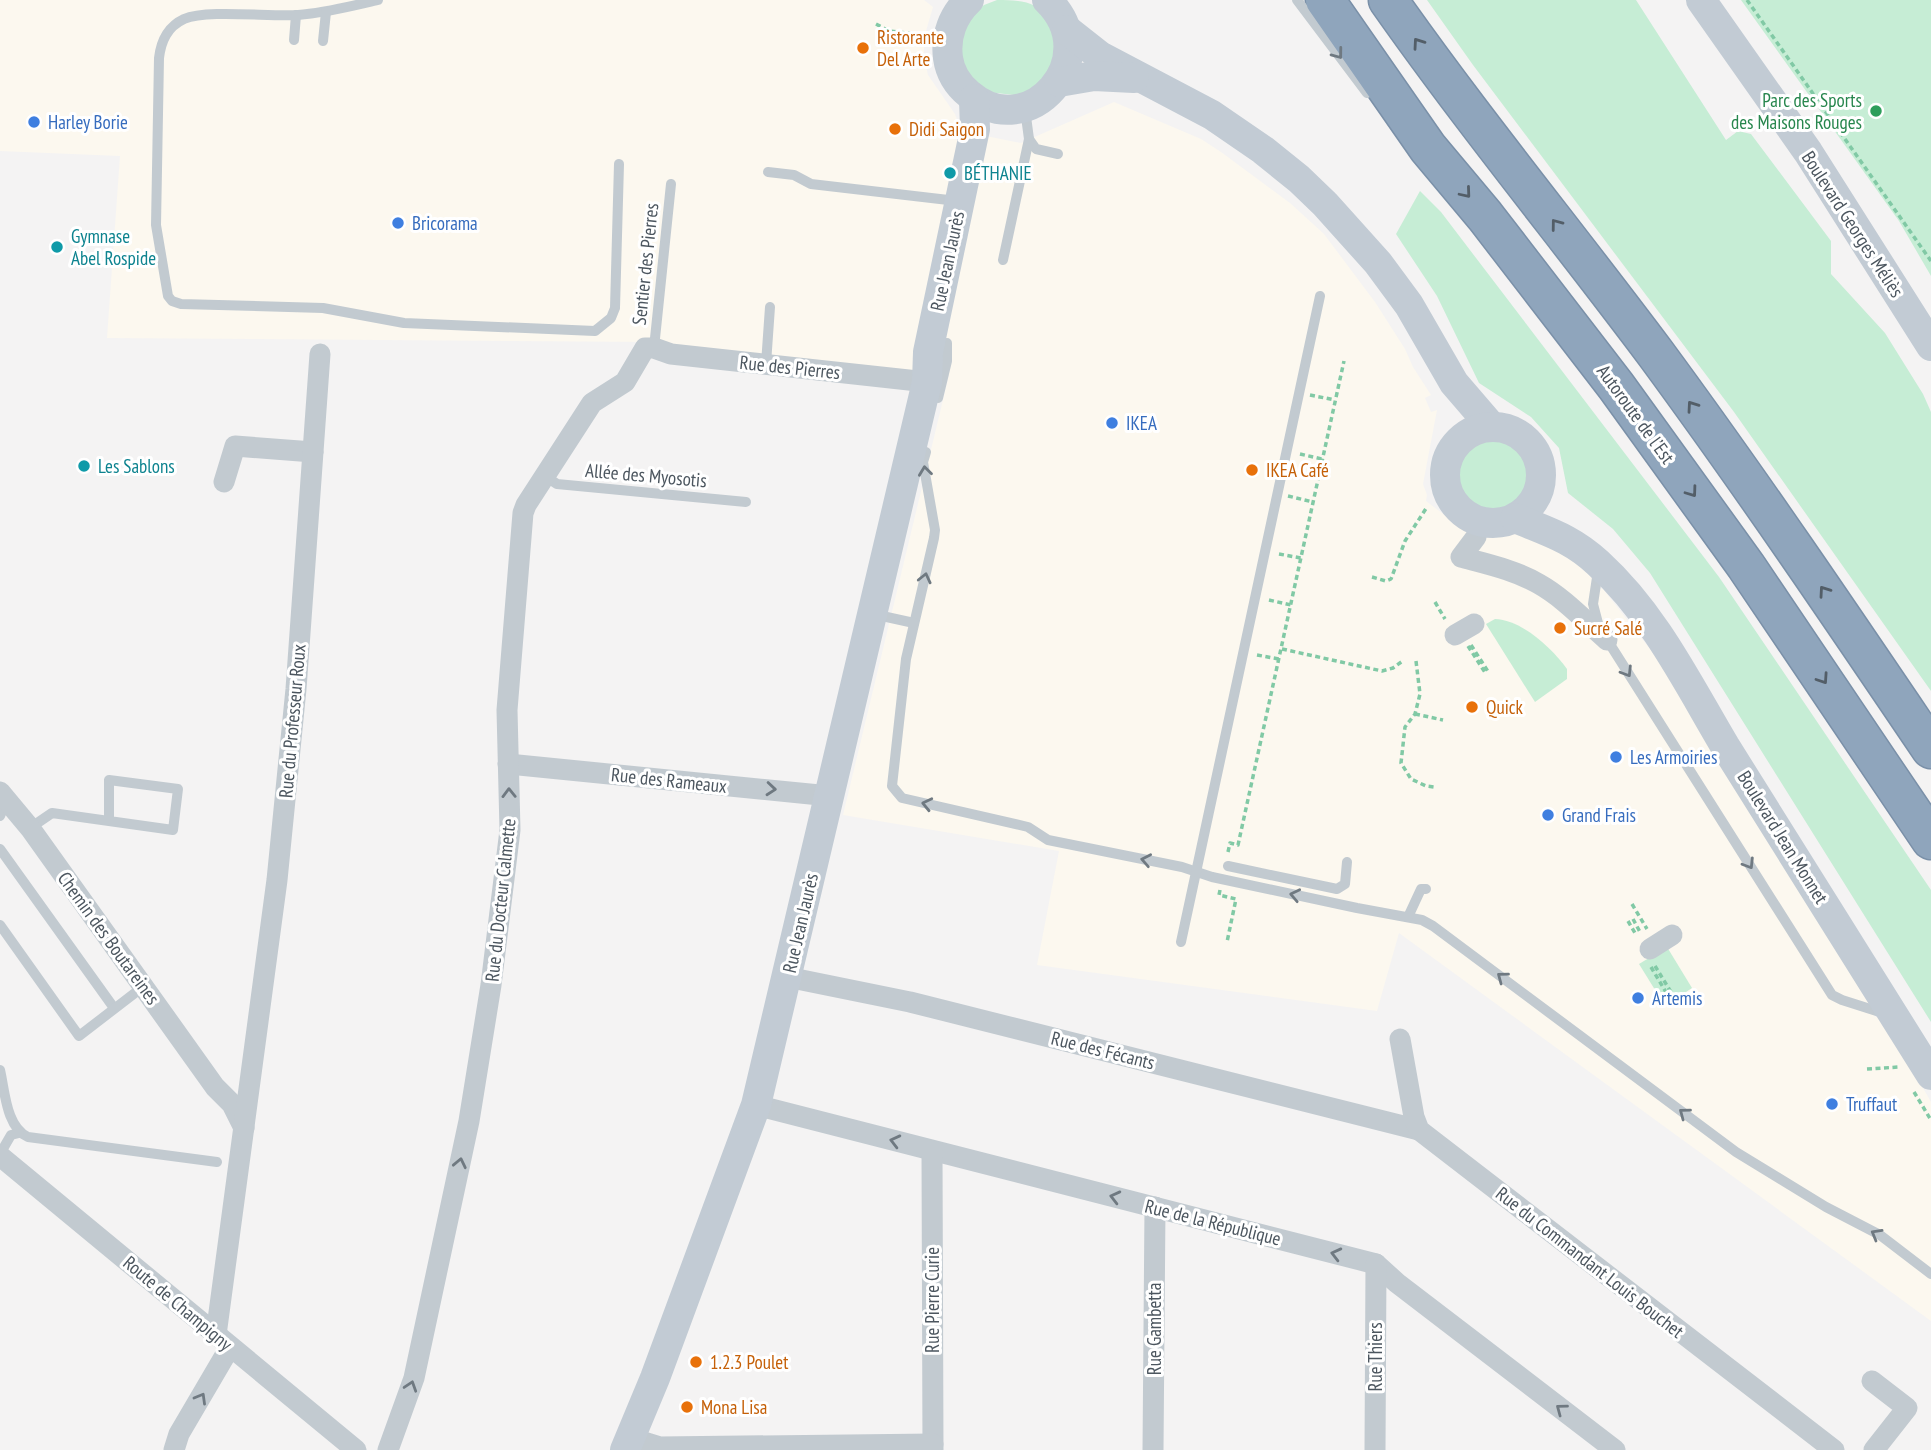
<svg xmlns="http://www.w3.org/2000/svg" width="1931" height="1450" font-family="'PT Sans Narrow',sans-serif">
  <rect width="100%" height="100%" fill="#f4f3f3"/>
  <polygon fill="#fcf8ef" points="0,0 924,0 933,7 924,38 924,58 928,75 955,114 961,131 1021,143 1114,102 1201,139 1221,152 1290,203 1324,234 1375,302 1405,349 1413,367 1431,395 1425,398 1431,412 1437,410 1423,484 1427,495 1426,501 1467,532 1493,535 1515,531 1554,541 1592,578 1591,586 1603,589 1657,658 1875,1004 1874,1016 1884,1020 1931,1102 1931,1321 1399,933 1377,1011 1037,965 1059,851 843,815 949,375 654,342 107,338 120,156 0,151"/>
  <g fill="#c6edd5">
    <path d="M997,0C1048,0 1045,13 1061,55L1030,97L979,91L960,62L963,29L972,15L984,5Z"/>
    <polygon points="1427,0 1636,0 1726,140 1738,131 1751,134 1831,241 1831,274 1885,333 1923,394 1931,412 1931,691 1734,412 1473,65"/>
    <polygon points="1741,0 1931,0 1931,276 1899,221"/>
    <polygon points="1420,191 1441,212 1719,577 1931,890 1931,1022 1650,573 1613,529 1568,493 1559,448 1531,417 1479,383 1437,296 1396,234"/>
    <circle cx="1492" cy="476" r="36"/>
    <path d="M1495,619C1522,620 1552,648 1567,669V679L1535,702L1486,624Z"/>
    <polygon points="1667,947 1692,988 1665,1006 1639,964"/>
  </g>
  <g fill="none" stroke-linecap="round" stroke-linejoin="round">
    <defs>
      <g id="highway">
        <polyline points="1325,0 1428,148 1485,216 1616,386 1746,566 1931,840"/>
        <path d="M1388,0C1473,121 1567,235 1656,354C1751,483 1841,616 1931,749"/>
      </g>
    </defs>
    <use href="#highway" stroke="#7a90a8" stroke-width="41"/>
    <g stroke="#81c9a5" stroke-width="3.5" stroke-dasharray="5 3.5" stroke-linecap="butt">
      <polyline points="1747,0 1931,261"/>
      <polyline points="876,24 889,31 927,35"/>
      <polyline points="1310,395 1335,400"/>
      <polyline points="1300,454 1322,459"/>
      <polyline points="1288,496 1313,502"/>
      <polyline points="1279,554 1301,558"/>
      <polyline points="1372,577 1386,581 1391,579 1405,541 1427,507"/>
      <polyline points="1269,600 1291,605"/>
      <polyline points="1435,602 1445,619"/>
      <polyline points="1471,645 1489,673"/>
      <polyline points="1468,646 1486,674"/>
      <polyline points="1282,649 1382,671 1393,668 1404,660"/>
      <polyline points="1257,655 1279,659"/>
      <polyline points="1416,661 1420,694 1415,714 1405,727 1401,763 1411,779 1426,786 1434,787"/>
      <polyline points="1415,714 1443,720"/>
      <polyline points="1228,852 1230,843 1238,845 1344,361"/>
      <polyline points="1220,890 1219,895 1236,899 1227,942"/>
      <polyline points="1632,904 1647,929"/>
      <polyline points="1633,919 1640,932"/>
      <polyline points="1628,921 1635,933"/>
      <polyline points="1655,966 1674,997"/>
      <polyline points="1651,967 1670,999"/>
      <polyline points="1867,1069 1899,1067"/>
      <polyline points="1914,1092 1931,1120"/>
    </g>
    <g stroke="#c2cad0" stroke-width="10">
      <path d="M378,0C352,6 325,13 298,15C270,17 207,9 184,19C167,27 161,41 159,58L156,225L168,296L172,301L181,304L323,308L404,323L595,331L611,318L615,308L619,164"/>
      <polyline points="1297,0 1367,93"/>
      <polyline points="294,40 296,15"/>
      <polyline points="323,41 326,12"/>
      <polyline points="1029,139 1036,149 1058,154"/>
      <polyline points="768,172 794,175 811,184 957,201"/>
      <polyline points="1003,260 1029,139 1025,109"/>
      <polyline points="654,348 671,184"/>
      <polyline points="766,364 770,307"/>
      <polyline points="938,398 947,361 947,343"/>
      <polyline points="926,452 923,462 935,530 934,538 906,659 892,786 902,798 1028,827 1048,840 1182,867 1212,877 1357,908 1422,920 1433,926 1736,1152 1826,1207 1880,1235 1931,1274"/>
      <polyline points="545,476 557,484 746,502"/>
      <polyline points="1598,571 1593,604 1599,627 1832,995 1842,1000 1886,1014"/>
      <polyline points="873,614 914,623"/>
      <polyline points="0,816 7,800"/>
      <polyline points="30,828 52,813 173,830 178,789 109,780 109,821"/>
      <polyline points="0,849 114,1008"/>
      <polyline points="1228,866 1337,889 1345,884 1347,862"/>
      <polyline points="1408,917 1421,889 1426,889"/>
      <polyline points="0,925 79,1036 144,986"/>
      <polyline points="1181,942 1320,296"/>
      <path d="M0,1070C5,1091 6,1127 28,1137L217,1162"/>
      <polyline points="0,1154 11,1135 19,1133"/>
    </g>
    <g stroke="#c2cad0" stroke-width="21">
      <polyline points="224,482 235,446 313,452"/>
      <path d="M1476,537L1461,557C1487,564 1515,570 1539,584C1564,598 1585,621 1607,640"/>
      <polyline points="1455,635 1474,624"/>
      <polyline points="508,764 830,796"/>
      <polyline points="0,792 30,828 215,1087 232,1104 244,1128"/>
      <polyline points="1650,949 1672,935"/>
      <polyline points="787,977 910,1002 1419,1130"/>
      <polyline points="1400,1039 1414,1117 1419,1130 1834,1450"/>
      <polyline points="756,1105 1376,1264 1397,1283 1615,1450"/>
      <polyline points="932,1151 933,1450"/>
      <polyline points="0,1156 356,1450"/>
      <polyline points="216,1335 277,880 296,689 320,354"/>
      <polyline points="1872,1381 1907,1408 1874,1450"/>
      <polyline points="631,1438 660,1447 933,1444"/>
      <polyline points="174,1450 179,1434 230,1347"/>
      <polyline points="388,1450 414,1378 469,1121 491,985 510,830 507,710 523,513 526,505 592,403 625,382 645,348 654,348 671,354 927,382"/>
      <polyline points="1153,1450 1155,1207"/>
      <polyline points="1375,1450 1376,1264"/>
    </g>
    <g stroke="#c2cbd4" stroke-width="30">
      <path d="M969,0C953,15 945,36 948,58C950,72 958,85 969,94C1028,146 1107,58 1047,0"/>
      <polyline points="1701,0 1808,152 1931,346"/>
      <polyline points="1067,30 1100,56 1212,115 1263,150 1299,179 1325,204 1378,263 1409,305 1454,383 1491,426"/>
      <polyline points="1059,82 1094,76 1134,78"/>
      <circle cx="1493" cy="475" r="48"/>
      <path d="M1515,518C1548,532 1571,538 1598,563C1654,614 1687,682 1725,746C1793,856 1863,965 1931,1075"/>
      <polyline points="625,1450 655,1378 756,1105 927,382 928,352 975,129 974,99"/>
    </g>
    <use href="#highway" stroke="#8fa5bc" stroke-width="38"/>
  </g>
  <defs><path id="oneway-chevron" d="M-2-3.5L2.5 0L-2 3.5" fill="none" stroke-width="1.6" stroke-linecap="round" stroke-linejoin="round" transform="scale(1.75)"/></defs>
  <g stroke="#535e68">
    <use href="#oneway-chevron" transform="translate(1418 43) rotate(-125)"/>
    <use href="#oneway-chevron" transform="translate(1466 193) rotate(50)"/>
    <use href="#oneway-chevron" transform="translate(1556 224) rotate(-127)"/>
    <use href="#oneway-chevron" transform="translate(1692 406) rotate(-125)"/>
    <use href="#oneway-chevron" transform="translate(1692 492) rotate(54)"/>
    <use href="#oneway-chevron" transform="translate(1824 591) rotate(-125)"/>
    <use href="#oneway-chevron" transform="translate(1823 679) rotate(56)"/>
  </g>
  <g stroke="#6f7981">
    <use href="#oneway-chevron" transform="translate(1338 54) rotate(53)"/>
    <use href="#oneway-chevron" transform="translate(925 471) rotate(-97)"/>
    <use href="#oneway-chevron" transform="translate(925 578) rotate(-77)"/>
    <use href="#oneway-chevron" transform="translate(1627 672) rotate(58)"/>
    <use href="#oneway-chevron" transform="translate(771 789) rotate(5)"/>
    <use href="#oneway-chevron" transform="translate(509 793) rotate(-91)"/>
    <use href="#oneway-chevron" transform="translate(927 804) rotate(-167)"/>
    <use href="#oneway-chevron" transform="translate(1146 860) rotate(-169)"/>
    <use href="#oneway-chevron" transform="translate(1749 864) rotate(58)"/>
    <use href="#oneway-chevron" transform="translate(1295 895) rotate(-168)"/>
    <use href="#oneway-chevron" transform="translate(1502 977) rotate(-143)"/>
    <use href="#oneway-chevron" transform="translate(1684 1113) rotate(-143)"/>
    <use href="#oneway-chevron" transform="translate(895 1141) rotate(-166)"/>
    <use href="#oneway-chevron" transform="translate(460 1163) rotate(-78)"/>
    <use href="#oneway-chevron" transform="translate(1115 1197) rotate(-166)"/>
    <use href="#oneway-chevron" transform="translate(1876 1234) rotate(-150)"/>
    <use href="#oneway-chevron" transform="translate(1336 1254) rotate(-166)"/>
    <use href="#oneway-chevron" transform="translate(411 1386) rotate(-72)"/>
    <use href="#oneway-chevron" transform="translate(201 1398) rotate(-60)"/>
    <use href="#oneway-chevron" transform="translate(1561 1409) rotate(-143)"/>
  </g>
  <g fill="#e8710a" stroke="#fff" stroke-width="2.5">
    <circle cx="863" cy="48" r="7"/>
    <circle cx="895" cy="129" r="7"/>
    <circle cx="1252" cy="470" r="7"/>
    <circle cx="1560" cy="628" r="7"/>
    <circle cx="1472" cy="707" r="7"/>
    <circle cx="696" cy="1362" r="7"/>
    <circle cx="687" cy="1407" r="7"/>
  </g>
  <circle fill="#2e9e5b" stroke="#fff" stroke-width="2.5" cx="1876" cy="111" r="7"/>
  <g fill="#3f7fe0" stroke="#fff" stroke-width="2.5">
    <circle cx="34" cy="122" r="7"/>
    <circle cx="398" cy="223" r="7"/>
    <circle cx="1112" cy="423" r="7"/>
    <circle cx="1616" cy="757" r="7"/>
    <circle cx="1548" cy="815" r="7"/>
    <circle cx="1638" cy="998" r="7"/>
    <circle cx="1832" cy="1104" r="7"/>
  </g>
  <g fill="#0f9aa8" stroke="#fff" stroke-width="2.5">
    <circle cx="950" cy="173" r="7"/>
    <circle cx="57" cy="247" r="7"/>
    <circle cx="84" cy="466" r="7"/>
  </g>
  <g text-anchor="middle" stroke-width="6" stroke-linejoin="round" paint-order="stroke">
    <g font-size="19" fill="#c56008" stroke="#fff" text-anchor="start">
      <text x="877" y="44">Ristorante<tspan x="877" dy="22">Del Arte</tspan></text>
      <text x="909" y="136">Didi Saigon</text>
      <text x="1266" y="477">IKEA Café</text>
      <text x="1574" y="635">Sucré Salé</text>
      <text x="1486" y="714">Quick</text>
      <text x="710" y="1369">1.2.3 Poulet</text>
      <text x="701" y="1414">Mona Lisa</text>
    </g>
    <g font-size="19" fill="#27864d" stroke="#fff" text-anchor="end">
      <text x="1862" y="107">Parc des Sports<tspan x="1862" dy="22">des Maisons Rouges</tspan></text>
    </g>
    <g font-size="19" fill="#366cbe" stroke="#fff" text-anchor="start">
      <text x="48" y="129">Harley Borie</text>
      <text x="412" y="230">Bricorama</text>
      <text x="1126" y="430">IKEA</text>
      <text x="1630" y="764">Les Armoiries</text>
      <text x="1562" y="822">Grand Frais</text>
      <text x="1652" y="1005">Artemis</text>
      <text x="1846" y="1111">Truffaut</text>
    </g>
    <g font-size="19" fill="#0d838f" stroke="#fff" text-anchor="start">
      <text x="964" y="180">BÉTHANIE</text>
      <text x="71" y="243">Gymnase<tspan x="71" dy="22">Abel Rospide</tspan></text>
      <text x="98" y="473">Les Sablons</text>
    </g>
    <g font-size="19" fill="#4c565f" stroke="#fff">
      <text transform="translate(1853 224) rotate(57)" y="7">Boulevard Georges Méliès</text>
      <text transform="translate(947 261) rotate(-78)" y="7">Rue Jean Jaurès</text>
      <text transform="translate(645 264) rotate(-84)" y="7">Sentier des Pierres</text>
      <text transform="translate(790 367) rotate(6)" y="7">Rue des Pierres</text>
      <text transform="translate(1636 414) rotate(54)" y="7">Autoroute de l’Est</text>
      <text transform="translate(646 475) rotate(5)" y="7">Allée des Myosotis</text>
      <text transform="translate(292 721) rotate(-85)" y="7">Rue du Professeur Roux</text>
      <text transform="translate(669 780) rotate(6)" y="7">Rue des Rameaux</text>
      <text transform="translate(1783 837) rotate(58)" y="7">Boulevard Jean Monnet</text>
      <text transform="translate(500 900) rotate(-84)" y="7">Rue du Docteur Calmette</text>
      <text transform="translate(800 923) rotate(-77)" y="7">Rue Jean Jaurès</text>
      <text transform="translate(109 938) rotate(54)" y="7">Chemin des Boutareines</text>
      <text transform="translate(1103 1050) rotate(14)" y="7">Rue des Fécants</text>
      <text transform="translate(1213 1222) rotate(14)" y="7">Rue de la République</text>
      <text transform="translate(1590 1262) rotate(38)" y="7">Rue du Commandant Louis Bouchet</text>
      <text transform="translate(932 1300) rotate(-90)" y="7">Rue Pierre Curie</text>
      <text transform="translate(178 1303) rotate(40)" y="7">Route de Champigny</text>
      <text transform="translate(1154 1329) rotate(-90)" y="7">Rue Gambetta</text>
      <text transform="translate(1375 1357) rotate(-90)" y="7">Rue Thiers</text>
    </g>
  </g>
</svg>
